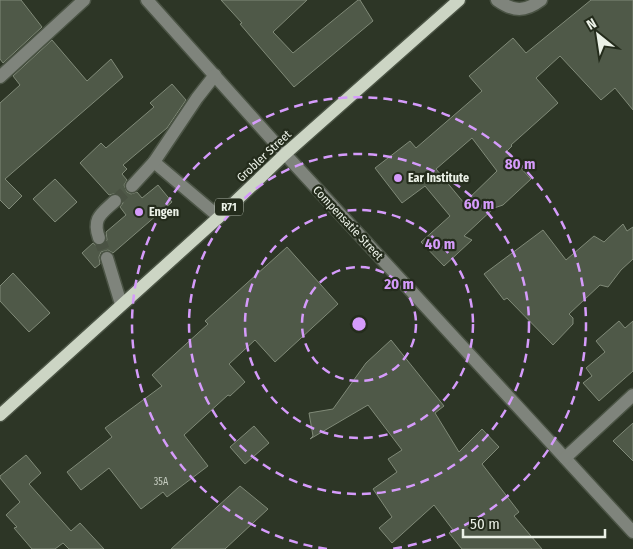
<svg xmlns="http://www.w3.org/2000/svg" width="633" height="549" font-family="'Fira Sans Condensed',sans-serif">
  <rect width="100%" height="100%" fill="#2d3626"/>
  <g fill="#4f5948" stroke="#808a78" fill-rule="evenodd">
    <polygon points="0,0 21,0 42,27 3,63 0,59"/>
    <polygon points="221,0 307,0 273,32 293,53 358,0 360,0 373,21 294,87 240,24 242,23"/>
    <path d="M591,0H633V110L615,88L601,100L560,56L536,78L558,103L511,145L512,146L506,152L531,179L503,205L494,208L464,236L472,240L444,266L421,242L450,216L425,186L402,203L375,168L410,141L416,148L482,91L469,76L513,38L526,53ZM472,138L497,171L464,203L436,169Z"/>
    <polygon points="52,40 87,81 111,59 123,77 5,179 22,196 9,209 0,200 0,103 20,85 13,76"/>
    <polygon points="172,84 186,100 167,128 123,165 127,169 122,174 127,180 124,185 127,192 131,194 137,192 142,198 158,185 172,202 113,253 108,250 101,252 99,257 100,264 95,268 82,253 93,243 97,246 104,244 107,240 106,232 126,215 120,207 123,203 121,196 117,193 109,195 80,163 101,143 106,148 154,107 150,103"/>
    <polygon points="55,179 77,202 55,222 33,199"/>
    <polygon points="623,224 627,231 633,227 633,259 621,270 608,287 600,285 569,314 573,318 573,324 553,345 507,298 504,300 484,274 543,230 566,260 594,236 604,242"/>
    <polygon points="287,247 338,304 275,362 255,340 229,364 245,382 230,396 228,395 184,435 208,466 167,497 163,492 141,509 109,468 81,490 67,472 112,437 105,428 162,386 152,375 208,324 205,321"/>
    <polygon points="13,273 50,313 29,332 0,301 0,286"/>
    <polygon points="619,321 625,328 633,321 633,371 599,401 583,383 592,376 586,368 605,352 596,341"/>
    <polygon points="391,340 444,406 435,413 459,452 482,429 499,447 482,464 519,512 514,516 542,549 462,549 449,533 453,530 434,505 392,543 379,528 392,517 373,489 397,472 388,459 402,450 368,405 310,439 313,436 309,413 333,409 366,363"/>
    <polygon points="633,423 633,461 613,441"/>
    <polygon points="254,426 269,443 245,464 230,447"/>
    <polygon points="26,455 41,473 29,484 71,531 80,523 104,549 69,549 63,543 55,549 32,549 14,528 17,527 6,515 20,502 0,478 0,476"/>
    <polygon points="240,486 268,509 225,549 171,549"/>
  </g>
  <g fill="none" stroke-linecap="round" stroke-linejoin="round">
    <g stroke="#4a5243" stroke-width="12" stroke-dasharray="12 6" stroke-linecap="butt">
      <polyline points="115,201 132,186"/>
      <polyline points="99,238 107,258"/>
    </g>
    <defs>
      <g id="minor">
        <polyline points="147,0 285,154 633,532"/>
        <path d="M497,0C514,12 525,12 541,0"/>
        <polyline points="0,77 84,0"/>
        <polyline points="154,162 219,217"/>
        <polyline points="132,186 154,162 197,98 215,75"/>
        <path d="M99,238C92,218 101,214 115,201"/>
        <polyline points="107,258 121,304"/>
        <polyline points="565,458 633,395"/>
      </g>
      <polyline id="major" points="0,415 219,217 285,154 459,0"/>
    </defs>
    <use href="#minor" stroke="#4b5445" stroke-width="15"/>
    <use href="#major" stroke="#4b5445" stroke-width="15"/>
    <use href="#minor" stroke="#7f847c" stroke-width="12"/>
    <use href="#major" stroke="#ccd5c4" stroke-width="12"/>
  </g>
  <g fill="none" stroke="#d59bfb" stroke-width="2.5" stroke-dasharray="9 6">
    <circle cx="359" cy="324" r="57"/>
    <circle cx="359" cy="324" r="114"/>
    <circle cx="359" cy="324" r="170"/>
    <path d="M327 549A227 227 0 1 1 391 549"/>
  </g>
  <g fill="#d59bfb" stroke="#242c1c" stroke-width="2">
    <circle cx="398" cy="178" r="5"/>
    <circle cx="139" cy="212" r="5"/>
  </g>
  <g text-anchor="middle" stroke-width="4.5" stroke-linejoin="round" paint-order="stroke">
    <g font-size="10" fill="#c4cbbf">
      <text x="161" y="485">35A</text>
    </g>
    <rect fill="#242c1c" stroke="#afb6aa" stroke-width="1" x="215" y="198.5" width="28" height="17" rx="4"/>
    <g font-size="11" font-weight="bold" fill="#ebf1e7">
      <text x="229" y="211">R71</text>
    </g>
    <g font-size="12" fill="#ebf1e7" stroke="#242c1c">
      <text transform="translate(264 156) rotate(-43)" y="4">Grobler Street</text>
      <text transform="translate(348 223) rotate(47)" y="4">Compensatie Street</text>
    </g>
    <g font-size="12" font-weight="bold" fill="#ebf1e7" stroke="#242c1c" text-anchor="start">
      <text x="408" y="182">Ear Institute</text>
      <text x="149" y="216">Engen</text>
    </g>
  </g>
  <circle cx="359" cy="324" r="8" fill="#d59bfb" stroke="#242c1c" stroke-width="2.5"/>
  <g font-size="15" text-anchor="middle" font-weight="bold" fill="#d59bfb" stroke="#242c1c" stroke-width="4.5" stroke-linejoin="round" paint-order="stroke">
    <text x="520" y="169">80 m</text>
    <text x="479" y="209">60 m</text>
    <text x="440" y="249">40 m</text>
    <text x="399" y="289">20 m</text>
  </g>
  <g transform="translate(598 35) rotate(330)" stroke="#242c1c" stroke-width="4" paint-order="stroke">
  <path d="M0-4L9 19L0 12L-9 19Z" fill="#ebf1e7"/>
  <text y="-8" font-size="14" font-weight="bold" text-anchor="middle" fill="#ebf1e7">N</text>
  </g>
  <path d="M463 529v8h142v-8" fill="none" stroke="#ebf1e7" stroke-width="2.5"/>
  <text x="470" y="529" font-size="15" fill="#ebf1e7" stroke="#242c1c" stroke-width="4" paint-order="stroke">50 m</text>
</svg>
